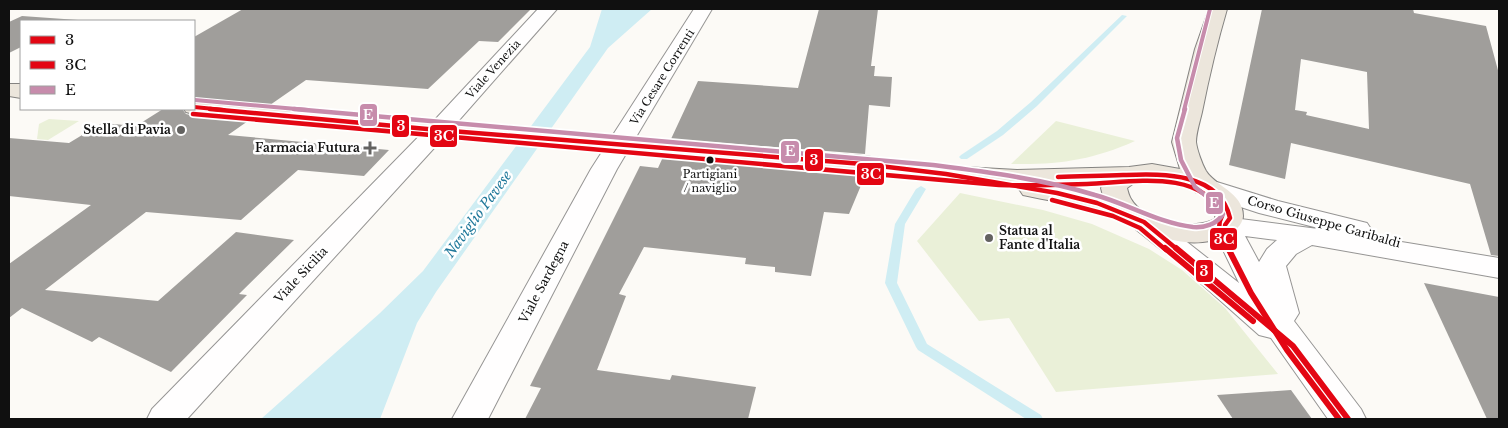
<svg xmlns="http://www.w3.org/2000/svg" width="1508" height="428" font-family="'Libre Baskerville',serif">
  <rect width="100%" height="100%" fill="#fcfaf6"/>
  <g fill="#eaf0d8">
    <polygon points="49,119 79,121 48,140 37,139 39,124"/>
    <path d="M1056,121L1135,141C1092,160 1059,165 1011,164Z"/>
    <polygon points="960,193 1043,210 1092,224 1149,249 1182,270 1225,308 1278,374 1056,392 1009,318 979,321 917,241"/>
  </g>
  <polygon fill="#cfedf3" points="602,9 652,9 608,48 436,292 417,323 380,419 261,419 380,313 423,271 590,47"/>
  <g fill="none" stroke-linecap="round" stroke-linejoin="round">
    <g fill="#cfedf3" fill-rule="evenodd">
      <polygon points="1122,15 1127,16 1037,106 1003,135 967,159 961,159 959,157 961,155 997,131 1031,102"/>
      <polygon points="921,186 926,189 905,224 897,283 927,344 1041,415 1043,419 1026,419 918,350 916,347 885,283 895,224 916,189"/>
    </g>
  </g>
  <g fill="#a09e9b" fill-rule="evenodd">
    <polygon points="243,9 531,9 498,42 479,41 428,89 306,80 270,105 194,98 194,37"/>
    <polygon points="819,9 878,9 871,66 875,66 874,76 892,77 890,107 869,105 865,154 671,139 698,81 798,88"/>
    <path d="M1262,9H1413L1414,13L1486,26L1499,74V256L1491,255L1470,184L1291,143L1285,179L1229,165ZM1301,59L1367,72L1369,129L1306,115L1307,112L1295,110Z"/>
    <polygon points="22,16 78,20 21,21 21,47 9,53 9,22"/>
    <polygon points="163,109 182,109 186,114 194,116 248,121 228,135 389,150 364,176 298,170 241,220 146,212 45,290 158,301 236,232 294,240 239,294 247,295 171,372 99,337 92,342 22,308 9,318 9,264 91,205 9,196 9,138 69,143 102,123 136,126"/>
    <polygon points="663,157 863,174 862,183 849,214 824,212 811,276 775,272 775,267 745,264 746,258 644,247 619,294 626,296 597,370 670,380 672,375 756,387 748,419 525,419 541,388 530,386 640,166 658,168"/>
    <polygon points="1424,283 1499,297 1499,419 1487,419"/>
    <polygon points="1291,390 1312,419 1233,419 1217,395"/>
  </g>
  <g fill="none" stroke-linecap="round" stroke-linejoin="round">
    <defs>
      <g id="minor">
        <polygon points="538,9 557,9 446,135 187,419 147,419 152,409 430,125"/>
        <polygon points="694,9 712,9 617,169 488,419 452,419 591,169"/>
        <path d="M1204,178L1278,201L1367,223L1371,229L1365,236L1499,258V278L1312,245L1296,254L1286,266L1299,313L1294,321L1361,409L1366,419H1328L1271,338L1259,335L1178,263L1134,228L1130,222L1134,216L1144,214L1154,216L1239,283L1211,225L1215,219L1225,217L1326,230L1259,213L1195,192L1191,186L1195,180ZM1245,236L1277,240L1267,249L1259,262Z"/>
      </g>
      <g id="major">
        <path d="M1209,9H1227C1217,43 1209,77 1202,112C1200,121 1196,133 1196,142C1197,150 1202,164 1206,171C1216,187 1243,192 1243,216C1243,225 1234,232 1227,235C1180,258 1133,222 1089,209C1068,203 1045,200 1023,195L1019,189L1021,186L946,182L863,172L438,137L194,114L186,112L184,109H194V100L438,123L863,156L946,166L1017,170L1129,167L1152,164L1180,169L1172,142L1195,49ZM1152,180C1173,182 1219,190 1215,219C1193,231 1144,222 1131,199C1129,196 1128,192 1127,188L1137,181ZM1104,183L1101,188L1103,196L1050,185Z"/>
        <polygon points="9,84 21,84 21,98 9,96"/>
      </g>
    </defs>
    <use href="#minor" stroke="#969594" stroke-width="2"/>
    <use href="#major" stroke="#848381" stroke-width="2"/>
    <use href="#minor" fill="#fffefe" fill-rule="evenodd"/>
    <use href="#major" fill="#ece6dc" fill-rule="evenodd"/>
    <defs>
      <polyline id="bus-1-far2" points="194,107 224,110"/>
      <g id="bus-1-far1">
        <polyline points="210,109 438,130 863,164 946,174 1057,193 1097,203 1144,222 1178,250"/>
        <path d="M1058,177C1080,176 1101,176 1123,175C1161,174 1219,171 1230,218L1225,225"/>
      </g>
      <polyline id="bus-1" points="1176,248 1293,346 1348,419"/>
      <g id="bus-2-far1">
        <path d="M193,114L999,185C1028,186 1058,185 1087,184C1128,183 1202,167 1222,216C1215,229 1223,238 1229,250"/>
        <polyline points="1052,200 1113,216 1140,228 1166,250"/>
      </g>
      <g id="bus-2">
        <polyline points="1165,248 1253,321"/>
        <polyline points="1228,248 1251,293 1287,350 1339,419"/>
      </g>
      <g id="bus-3-far1">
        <polyline points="195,100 308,110"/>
        <polyline points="1184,110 1210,9"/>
      </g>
      <path id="bus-3" d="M294,109L933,165C987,172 1042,179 1095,195C1128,204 1158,223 1193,227C1205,228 1217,224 1223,214L1216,204L1195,187L1181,160L1177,138L1185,109"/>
    </defs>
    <use href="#bus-1-far2" stroke="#fff" stroke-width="6"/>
    <use href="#bus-1-far1" stroke="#fff" stroke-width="8"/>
    <use href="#bus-1" stroke="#fff" stroke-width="10"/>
    <use href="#bus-2-far1" stroke="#fff" stroke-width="8"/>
    <use href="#bus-2" stroke="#fff" stroke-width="10"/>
    <use href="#bus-3-far1" stroke="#fff" stroke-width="6"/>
    <use href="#bus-3" stroke="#fff" stroke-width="8"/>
    <use href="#bus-1-far2" stroke="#e30613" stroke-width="4"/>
    <use href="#bus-1-far1" stroke="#e30613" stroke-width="4.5"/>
    <use href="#bus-1" stroke="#e30613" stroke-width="6"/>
    <use href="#bus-2-far1" stroke="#e30613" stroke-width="4.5"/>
    <use href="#bus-2" stroke="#e30613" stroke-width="6"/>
    <use href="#bus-3-far1" stroke="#c78cac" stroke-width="4"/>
    <use href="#bus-3" stroke="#c78cac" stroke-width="4.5"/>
  </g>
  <g fill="#636260" stroke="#fff" stroke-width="2">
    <circle cx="181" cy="130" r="5"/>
    <path d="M367.5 140.5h5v5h5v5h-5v5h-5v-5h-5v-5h5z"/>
    <circle cx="989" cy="238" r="5"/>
  </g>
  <circle fill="#101010" stroke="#fff" stroke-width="2" cx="710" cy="160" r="4.5"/>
  <g text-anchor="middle" stroke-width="5" stroke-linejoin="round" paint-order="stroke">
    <g font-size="11" fill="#101010" stroke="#fff">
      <text transform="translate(493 69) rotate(-48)" y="4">Viale Venezia</text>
      <text transform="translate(662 77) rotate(-58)" y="4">Via Cesare Correnti</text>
    </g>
    <g font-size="11" fill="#101010" stroke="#fff">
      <text x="710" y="178">Partigiani<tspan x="710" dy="14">/ naviglio</tspan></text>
    </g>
    <g font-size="12" font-weight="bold" fill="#101010" stroke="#fff" text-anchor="end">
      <text x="171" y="134">Stella di Pavia</text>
      <text x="360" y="152">Farmacia Futura</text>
      <text x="999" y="235" text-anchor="start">Statua al<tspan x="999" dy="14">Fante d'Italia</tspan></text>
    </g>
    <g font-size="12" fill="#101010" stroke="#fff">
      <text transform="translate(1324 222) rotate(16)" y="4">Corso Giuseppe Garibaldi</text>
      <text transform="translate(301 275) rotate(-47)" y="4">Viale Sicilia</text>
      <text transform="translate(544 282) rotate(-62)" y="4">Viale Sardegna</text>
    </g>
    <g font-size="14" font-style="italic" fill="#21799b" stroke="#fff">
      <text transform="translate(478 214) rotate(-54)" y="5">Naviglio Pavese</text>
    </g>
  </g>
  <g stroke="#fff" stroke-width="2">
    <rect x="359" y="103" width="19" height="24" rx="5" fill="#c78cac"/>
    <rect x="391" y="114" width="19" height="24" rx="5" fill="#e30613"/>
    <rect x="429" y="124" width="29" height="24" rx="5" fill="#e30613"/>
    <rect x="780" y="140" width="20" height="24" rx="5" fill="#c78cac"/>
    <rect x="804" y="148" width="20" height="24" rx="5" fill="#e30613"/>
    <rect x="856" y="162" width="29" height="24" rx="5" fill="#e30613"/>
    <rect x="1205" y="191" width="19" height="24" rx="5" fill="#c78cac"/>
    <rect x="1209" y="227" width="29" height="24" rx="5" fill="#e30613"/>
    <rect x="1195" y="259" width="19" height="24" rx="5" fill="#e30613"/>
  </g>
  <g font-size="14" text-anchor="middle" font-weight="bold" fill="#fff">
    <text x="368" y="120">E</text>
    <text x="401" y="131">3</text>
    <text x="444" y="141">3C</text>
    <text x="790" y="156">E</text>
    <text x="814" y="165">3</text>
    <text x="871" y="179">3C</text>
    <text x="1214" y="208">E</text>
    <text x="1224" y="244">3C</text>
    <text x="1204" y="276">3</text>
  </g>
  <rect width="1508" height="428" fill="none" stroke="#101010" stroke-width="20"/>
  <rect x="20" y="20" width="175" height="90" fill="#ffffff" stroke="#9f9f9f"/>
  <rect x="30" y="36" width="25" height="8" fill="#e30613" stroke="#9f9f9f"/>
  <text x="65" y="45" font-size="15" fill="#101010">3</text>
  <rect x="30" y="61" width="25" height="8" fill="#e30613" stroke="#9f9f9f"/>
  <text x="65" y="70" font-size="15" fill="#101010">3C</text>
  <rect x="30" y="86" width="25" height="8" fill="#c78cac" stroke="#9f9f9f"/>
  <text x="65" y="95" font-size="15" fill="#101010">E</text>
</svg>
